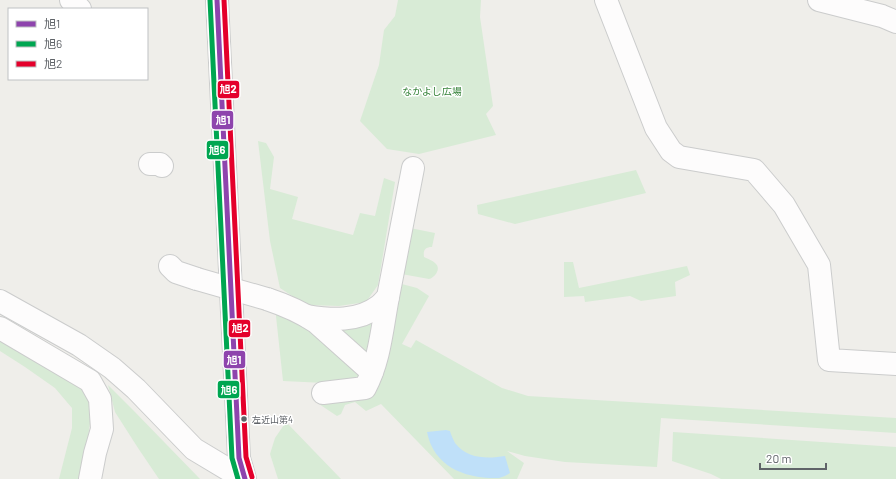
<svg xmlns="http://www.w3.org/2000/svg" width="896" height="479" font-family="Barlow,'Noto Sans JP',sans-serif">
  <rect width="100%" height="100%" fill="#efeeea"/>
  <g fill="#d8ebd6">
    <polygon points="398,0 481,0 480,17 493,106 486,114 496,135 419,154 387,149 360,121 379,65 384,30 395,16"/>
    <polygon points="258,141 266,143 274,157 270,189 298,197 292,219 353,235 360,213 375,216 384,178 395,182 378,285 366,302 339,306 306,305 280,288 270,241"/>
    <polygon points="636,170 646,193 515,224 478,214 477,205"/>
    <path d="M405,227L435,233L432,247C425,247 423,250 424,257C428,259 434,261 436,264C441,269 435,277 429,279L396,273Z"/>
    <polygon points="564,262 573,262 579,288 687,266 690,275 675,282 676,296 641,301 630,296 585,302 584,296 564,297"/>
    <polygon points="394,282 417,288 429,296 402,344 411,348 416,340 502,388 528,396 896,418 896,433 661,418 657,467 565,462 525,456 507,451 524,463 517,479 454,479 381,404 366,411 355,402 345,405 341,414 337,416 319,404 323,396 366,390"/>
    <polygon points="275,307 294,313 364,376 346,384 283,381"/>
    <polygon points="376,316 370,366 335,323"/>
    <polygon points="0,340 77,383 84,391 92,409 86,452 81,479 59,479 72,428 72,408 55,388 25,367 0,351"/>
    <polygon points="108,385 133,410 200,479 159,479 138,448 115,412"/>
    <polygon points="286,422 341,479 278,479 270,454 275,438"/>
    <polygon points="673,432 896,447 896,479 721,479 711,474 672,461"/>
  </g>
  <path fill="#bfe0f9" d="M446,430L450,431C451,435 453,439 455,443C467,459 488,459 505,456L510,473C507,475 503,477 499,478C465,479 434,467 427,432Z"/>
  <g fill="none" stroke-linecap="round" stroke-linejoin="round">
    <defs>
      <g id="minor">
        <polyline points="71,0 80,9"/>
        <polyline points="217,0 239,458 245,479"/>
        <polyline points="606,0 656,128 671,151 679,157 754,170 784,205 819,265 829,360 896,364"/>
        <polyline points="819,0 882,16 896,22"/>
        <polyline points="150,164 160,164 162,166"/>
        <polyline points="170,266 176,272 197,279"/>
        <path d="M267,299C285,305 301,312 316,322L372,372"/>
        <polyline points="0,301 79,345 112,368 136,389 194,449 244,479"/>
        <path d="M307,316C331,320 358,322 379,306C382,304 385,300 388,297"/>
        <polyline points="0,328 90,381 100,399 102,429 95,453 90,479"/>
        <path d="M323,393L365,388C380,360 382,328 388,297C396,254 405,211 413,168"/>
      </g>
    </defs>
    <use href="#minor" stroke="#cbcccc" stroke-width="24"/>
    <use href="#minor" stroke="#fdfcfc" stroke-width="22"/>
    <defs>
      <polyline id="minor-bridge" points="197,279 267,299"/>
    </defs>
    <use href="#minor-bridge" stroke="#cbcccc" stroke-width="24" stroke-linecap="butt"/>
    <use href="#minor-bridge" stroke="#fdfcfc" stroke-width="22"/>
    <defs>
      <polyline id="bus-1" points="217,0 239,458 245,479"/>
      <polyline id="bus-2" points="210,0 232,458 238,479"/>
      <polyline id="bus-3" points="224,0 246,457 252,477"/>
    </defs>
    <use href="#bus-1" stroke="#fff" stroke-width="8"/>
    <use href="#bus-2" stroke="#fff" stroke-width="8"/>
    <use href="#bus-3" stroke="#fff" stroke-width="8"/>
    <use href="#bus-1" stroke="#8e44ad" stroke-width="5"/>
    <use href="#bus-2" stroke="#00a651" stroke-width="5"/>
    <use href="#bus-3" stroke="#e4002b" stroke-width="5"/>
  </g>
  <circle fill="#5f6368" stroke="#fff" stroke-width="1.5" cx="244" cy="419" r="3.5"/>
  <g text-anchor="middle" stroke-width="3" stroke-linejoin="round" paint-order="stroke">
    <g font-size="9" fill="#5f6368" stroke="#fff" text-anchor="start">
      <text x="252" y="423">左近山第4</text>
    </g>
    <g font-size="10" fill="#348238" stroke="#fff">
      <text x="432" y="95">なかよし広場</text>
    </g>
  </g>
  <g stroke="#fff" stroke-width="1.5">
    <rect x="217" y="80" width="23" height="19" rx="4" fill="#e4002b"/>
    <rect x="211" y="110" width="23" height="20" rx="4" fill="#8e44ad"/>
    <rect x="206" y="140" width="23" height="20" rx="4" fill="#00a651"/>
    <rect x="228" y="319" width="23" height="19" rx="4" fill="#e4002b"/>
    <rect x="223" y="350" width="23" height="19" rx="4" fill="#8e44ad"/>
    <rect x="217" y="380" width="23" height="19" rx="4" fill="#00a651"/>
  </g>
  <g font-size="11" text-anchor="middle" font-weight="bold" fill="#fff">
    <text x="228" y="93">旭2</text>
    <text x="223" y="124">旭1</text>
    <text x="217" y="154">旭6</text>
    <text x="240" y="332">旭2</text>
    <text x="234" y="364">旭1</text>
    <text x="229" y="394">旭6</text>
  </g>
  <rect x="8" y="8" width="140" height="72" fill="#ffffff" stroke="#bfc1c3"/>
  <rect x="16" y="21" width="20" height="6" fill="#8e44ad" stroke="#bfc1c3"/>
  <text x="44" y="28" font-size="12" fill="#5f6368">旭1</text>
  <rect x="16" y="41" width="20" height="6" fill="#00a651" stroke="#bfc1c3"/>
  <text x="44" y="48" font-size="12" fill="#5f6368">旭6</text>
  <rect x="16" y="61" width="20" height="6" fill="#e4002b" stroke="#bfc1c3"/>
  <text x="44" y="68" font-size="12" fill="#5f6368">旭2</text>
  <path d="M760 463v6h66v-6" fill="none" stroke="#5f6368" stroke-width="2"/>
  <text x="766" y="463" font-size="12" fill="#5f6368" stroke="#ffffff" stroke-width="3" paint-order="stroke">20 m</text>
</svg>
